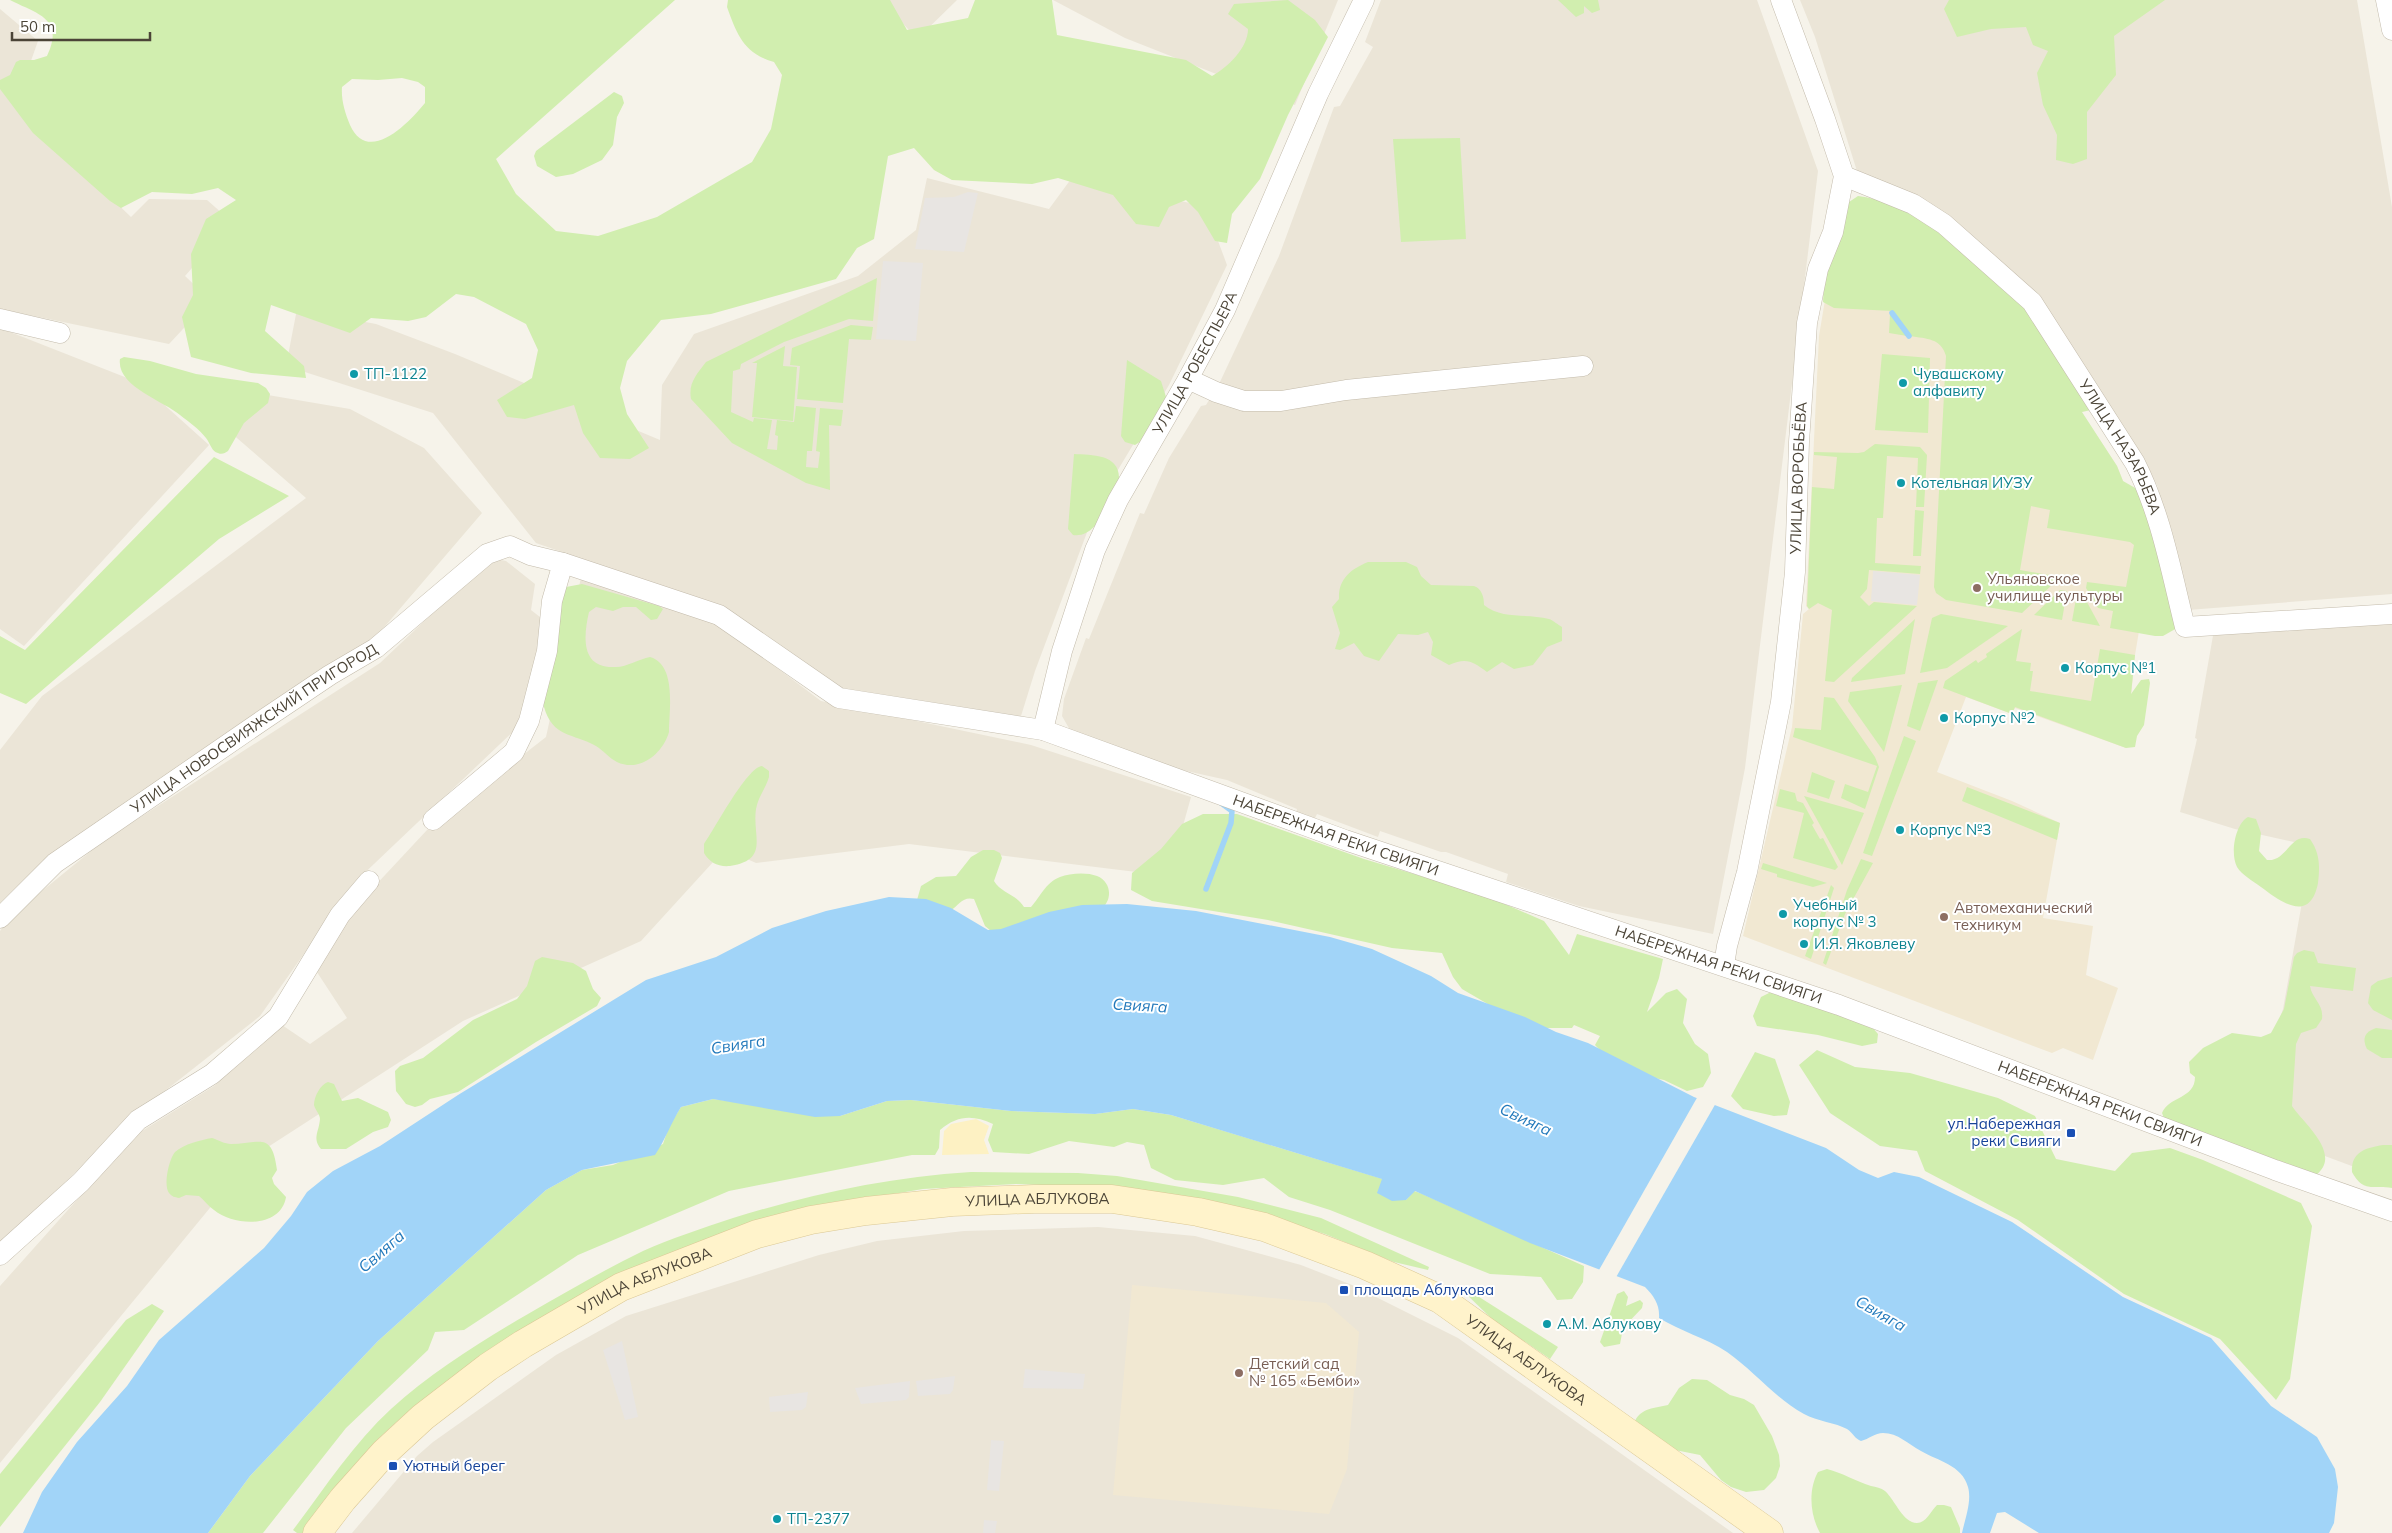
<svg xmlns="http://www.w3.org/2000/svg" width="2392" height="1533" font-family="Mulish,sans-serif">
  <rect width="100%" height="100%" fill="#f6f3ea"/>
  <g fill="#ebe5d7">
    <polygon points="882,0 957,0 917,39"/>
    <polygon points="1053,0 1338,0 1295,105 1125,38"/>
    <polygon points="1381,0 1757,0 1818,171 1745,768 1713,934 1579,906 1506,882 1508,874 1446,852 1441,852 1380,831 1378,837 1317,814 1314,820 1296,813 1297,809 1227,780 1173,768 1070,730 1062,716 1064,699 1086,638 1089,639 1140,513 1144,514 1169,458 1201,406 1206,405 1219,384 1279,256 1334,107 1340,106 1373,47 1365,42"/>
    <polygon points="1800,0 2357,0 2392,207 2392,594 2188,610 2157,485 2048,311 1928,201 1861,184 1815,37"/>
    <polygon points="0,9 38,41 15,106 131,217 149,199 207,200 232,222 185,276 210,300 169,344 0,309"/>
    <polygon points="927,178 1049,209 1071,179 1205,206 1227,265 1169,385 1098,503 1035,671 1021,716 828,686 711,604 536,543 433,413 286,366 297,309 376,324 455,354 660,440 662,385 694,334 858,276 916,230"/>
    <polygon points="0,328 140,383 209,445 24,646 0,629"/>
    <polygon points="262,394 350,409 424,448 482,513 368,646 255,713 53,853 0,911 0,750 42,696 306,498 230,432"/>
    <polygon points="491,558 506,561 535,584 531,610 545,621 520,725 354,883 260,1016 128,1120 0,1247 0,931 9,918 102,842 380,663"/>
    <polygon points="582,573 716,622 821,701 1031,745 1191,797 1169,876 909,844 756,863 725,849 641,941 463,1021 251,1158 0,1463 0,1286 134,1136 214,1086 282,1025 310,1044 347,1018 313,966 344,919 427,830 546,737"/>
    <polygon points="2392,624 2392,1181 2263,1133 2272,1043 2283,1009 2312,846 2235,829 2180,812 2197,739 2195,738 2214,630"/>
    <polygon points="1098,1227 1195,1236 1301,1265 1352,1285 1458,1338 1733,1533 352,1533 417,1456 433,1442 556,1355 626,1316 819,1255 877,1241 964,1231"/>
  </g>
  <g fill="#f1e8d2">
    <polygon points="1850,208 2078,407 2117,466 2152,553 2135,655 2126,748 2015,708 2012,714 1966,697 1937,772 2012,801 2060,823 2043,918 2093,926 2086,975 2118,988 2093,1060 2063,1048 2052,1053 1743,936 1792,727 1803,614 1809,609 1806,606 1819,336 1827,288"/>
    <polygon points="1132,1285 1326,1303 1359,1332 1347,1469 1329,1514 1113,1495"/>
  </g>
  <g fill="#d1eeaf" fill-rule="evenodd">
    <path d="M10,0H675L496,159L516,194L556,231L598,236L657,217L752,162L771,129L782,75L774,62C743,53 737,34 727,7L728,0H890L907,30L968,18L975,0H1052L1057,35L1186,60L1212,76C1228,67 1248,48 1248,29L1228,14L1234,4L1288,0L1315,20L1328,37L1288,115L1260,179L1232,214L1227,243L1215,241L1198,212L1186,200L1169,207L1159,227L1136,224L1113,195L1058,178L1032,184L952,180L934,170L914,148L888,156L874,239L857,248L836,279L711,314L661,320L627,361L620,388L627,414L649,448L630,459L600,458L583,433L574,405L525,419L507,417L497,400L532,378L538,350L526,324L474,297L456,294L426,317L408,321L371,318L350,333L271,305L265,331L304,366L306,378L251,373L191,357L182,317L193,295L191,254L206,219L236,200L218,188L192,194L152,192L121,208L110,201L33,133L0,89V80L10,75L16,62L20,60H34L47,56C65,18 37,14 10,0ZM402,78L418,82L425,87V103C408,124 368,165 350,125C345,113 341,100 342,87L352,79L378,80Z"/>
    <polygon points="1558,0 1598,0 1600,10 1592,13 1584,6 1584,13 1576,17"/>
    <polygon points="1949,0 2165,0 2114,36 2116,75 2087,112 2087,159 2073,164 2056,160 2057,135 2043,105 2037,73 2048,51 2033,45 2026,27 1991,29 1957,37 1944,9"/>
    <polygon points="614,92 622,96 624,103 617,117 613,145 602,160 573,174 556,177 537,166 534,156 536,151"/>
    <polygon points="1460,138 1466,239 1401,242 1393,139"/>
    <path d="M1858,196C1910,203 1948,238 1986,272C2004,288 2025,306 2039,326C2058,353 2074,382 2091,410L2082,412L2117,466L2123,481L2137,489L2150,509L2177,628L2163,636H2155L2110,628L2113,611L2098,608L2086,588L2087,582L2126,587L2134,545L2130,542L2047,528L2050,510L2031,506L2020,570L2055,576L2054,583L2022,613L1946,600L1936,593L1934,587L1946,356C1941,338 1927,339 1910,336L1892,311L1834,308L1823,302L1824,282L1849,202Z"/>
    <path d="M877,278L873,321L849,319L784,342L741,364L740,369L733,371L731,412L753,422L754,418L772,420L767,449L777,450L778,436L775,435L777,420L794,422L796,406L816,408L812,451H807L806,467L818,468L820,452L816,451L820,408L843,410L841,426L829,425L830,490L806,483L732,443L691,399C688,383 697,374 706,362Z"/>
    <polygon points="1890,314 1892,314 1907,336 1889,333"/>
    <polygon points="851,325 873,327 871,340 849,339 843,403 797,399 800,366 790,365 792,348"/>
    <polygon points="785,346 783,366 797,367 793,421 752,417 757,363 752,363"/>
    <polygon points="1882,354 1930,358 1928,433 1875,430"/>
    <path d="M124,357L150,361L196,374L258,383L266,388L270,394L268,403L244,423L228,451C225,453 222,455 218,453C212,452 210,443 206,438C199,429 189,422 180,415C164,401 116,386 120,359Z"/>
    <polygon points="1127,360 1161,381 1166,397 1141,441 1135,445 1125,442 1121,436"/>
    <polygon points="1875,444 1920,447 1927,455 1924,507 1916,507 1918,458 1887,456 1883,518 1877,518 1875,563 1921,566 1920,574 1869,570 1867,589 1860,597 1869,606 1874,602 1917,606 1834,682 1825,681 1832,610 1818,603 1809,609 1807,606 1812,487 1834,489 1837,457 1814,455 1814,452 1858,453 1864,452"/>
    <path d="M1074,454C1092,455 1120,454 1119,479C1110,497 1099,539 1073,535L1068,529Z"/>
    <polygon points="214,457 289,496 219,539 26,704 0,693 0,636 25,650"/>
    <polygon points="1915,510 1924,511 1921,556 1913,556"/>
    <path d="M1368,562H1406L1417,567L1421,576L1431,585L1474,586C1482,589 1484,597 1484,605C1502,620 1528,613 1549,619C1553,620 1558,625 1562,627V641L1547,647L1533,665L1514,669L1502,662L1487,672C1473,662 1467,657 1449,665L1431,655L1433,642L1428,632L1418,635L1398,634L1379,661L1364,656L1354,643L1340,650L1335,649L1340,633L1332,607L1339,599C1338,579 1351,569 1368,562Z"/>
    <path d="M582,584L659,606L663,609L657,619L651,620L636,607H623L613,611L596,607L589,612C583,638 581,669 616,667C627,667 639,659 650,657C677,665 669,710 669,732C663,753 640,773 617,762C609,758 603,750 596,746C573,733 553,738 544,707C542,699 546,688 547,680C552,649 555,618 566,587Z"/>
    <polygon points="2060,590 2067,591 2062,620 2034,615"/>
    <polygon points="2077,593 2082,593 2100,626 2072,621"/>
    <polygon points="1941,614 2008,626 1947,668 1920,673 1932,618"/>
    <polygon points="1915,619 1905,674 1851,682 1852,678"/>
    <polygon points="2022,629 2016,661 2031,663 2030,671 2033,671 2030,691 2091,701 2100,649 2135,655 2131,694 2141,680 2149,679 2150,683 2144,725 2137,736 2135,747 2126,748 2015,707 2012,714 1943,688 1945,681 1976,660 1978,663 1987,657 1986,654"/>
    <polygon points="1938,680 1920,731 1907,726 1918,683"/>
    <polygon points="1902,685 1884,752 1848,701 1850,692"/>
    <polygon points="1824,697 1834,698 1875,757 1879,767 1865,809 1841,798 1845,784 1868,792 1877,766 1793,737 1795,728 1821,730"/>
    <polygon points="1904,736 1916,741 1872,856 1863,853"/>
    <path d="M762,766L769,771V777C766,788 758,797 756,809C752,836 770,860 730,866C718,867 710,863 704,853V844C714,830 747,767 762,766Z"/>
    <polygon points="1812,772 1835,781 1829,799 1807,792"/>
    <polygon points="1967,787 2060,823 2057,840 1962,801"/>
    <polygon points="1780,789 1795,793 1797,801 1803,803 1814,823 1812,825 1820,839 1823,838 1838,867 1835,870 1793,858 1804,813 1776,806"/>
    <polygon points="1804,796 1864,813 1842,865"/>
    <polygon points="1203,814 1237,814 1364,859 1484,895 1544,921 1569,955 1577,934 1663,959 1659,978 1647,1012 1666,993 1677,989 1687,999 1683,1023 1695,1044 1708,1054 1711,1073 1703,1087 1687,1091 1664,1080 1630,1073 1613,1064 1595,1045 1600,1036 1574,1025 1572,1028 1529,1028 1462,989 1453,977 1442,953 1392,948 1268,920 1152,901 1131,890 1132,873 1161,849 1182,824"/>
    <path d="M2248,817L2256,819L2261,833L2259,851L2267,860C2287,862 2290,832 2310,839C2320,853 2320,867 2318,883C2310,924 2281,902 2261,887C2253,881 2242,875 2237,867C2230,854 2235,824 2248,817Z"/>
    <path d="M983,850H994L1000,853L1002,858L994,881C1001,893 1016,894 1024,907H1031C1041,896 1045,883 1060,877C1070,873 1087,872 1097,876C1112,882 1113,901 1100,910C1094,914 1082,915 1074,917C1047,923 1019,927 991,931L985,926L974,899C963,896 959,905 950,911L917,900L921,886L936,877L956,876L971,857Z"/>
    <polygon points="1861,859 1873,863 1845,914 1826,965 1823,963 1847,890"/>
    <polygon points="1763,863 1827,883 1813,887 1777,877 1777,874 1761,869"/>
    <polygon points="1831,885 1834,888 1811,959 1805,956"/>
    <path d="M2304,950L2314,952L2318,963L2356,968L2353,991L2310,986C2312,999 2324,1004 2322,1019L2316,1028L2301,1033L2296,1044L2292,1106C2303,1123 2343,1154 2316,1175L2166,1123L2162,1113C2169,1096 2195,1099 2195,1077L2190,1073L2189,1062L2203,1048L2232,1033L2261,1037L2271,1033L2284,1009L2294,957L2297,953Z"/>
    <polygon points="542,957 573,963 586,971 593,989 601,998 597,1006 536,1042 458,1092 430,1099 422,1105 415,1107 406,1104 396,1091 395,1071 400,1066 423,1058 473,1020 517,999 527,986 535,961"/>
    <polygon points="2392,977 2392,1020 2373,1010 2368,1003 2371,986 2378,981"/>
    <polygon points="1773,991 1872,1027 1878,1034 1877,1043 1862,1046 1818,1035 1757,1026 1753,1016 1761,997"/>
    <path d="M2376,1028L2392,1030V1058H2382L2367,1049C2362,1039 2364,1032 2376,1028Z"/>
    <polygon points="1817,1050 1855,1067 1910,1073 1998,1098 2035,1116 2056,1159 2115,1171 2132,1153 2170,1148 2203,1160 2301,1203 2312,1226 2290,1379 2276,1400 2220,1339 2124,1294 2018,1220 1925,1171 1917,1151 1880,1146 1830,1113 1799,1065"/>
    <polygon points="1755,1052 1775,1059 1790,1102 1787,1115 1774,1116 1743,1109 1731,1096"/>
    <path d="M328,1082L334,1084L342,1101L358,1098L388,1112L391,1120L388,1127L373,1132L346,1149H321C312,1138 319,1132 320,1119C320,1114 315,1110 314,1105C314,1096 321,1084 328,1082Z"/>
    <path d="M713,1099L840,1116L887,1101L911,1100L1011,1111L1095,1114L1133,1109L1171,1115L1383,1179L1406,1200L1414,1191L1420,1193L1584,1266L1583,1282L1572,1299L1557,1300L1541,1277L1490,1274L1330,1210L1289,1197L1264,1178L1223,1185L1175,1180L1151,1168L1144,1145L1127,1142L1114,1147L1069,1141L1029,1154L993,1152L988,1140L993,1124C973,1115 958,1115 940,1130L939,1148L935,1155H912L729,1191L578,1255L464,1330L435,1332L428,1350L346,1428L263,1533H208L250,1476L378,1341L546,1190L582,1170L613,1165L663,1144L669,1126L681,1107Z"/>
    <path d="M212,1138C218,1140 225,1144 231,1144C259,1144 272,1130 277,1170L272,1178L274,1184L286,1197C281,1228 235,1227 214,1210C208,1206 204,1200 199,1196L186,1195L179,1198C175,1197 172,1197 169,1193C163,1185 169,1159 175,1152C184,1144 201,1140 212,1138Z"/>
    <path d="M2383,1145H2392V1188C2373,1184 2364,1194 2352,1172C2351,1152 2365,1148 2383,1145Z"/>
    <path d="M971,1172L1078,1173L1117,1176L1238,1197L1321,1218L1429,1267L1428,1270L1394,1262L1325,1234L1279,1220L1091,1187L1016,1184L923,1189L834,1204L474,1361L403,1416L377,1440L347,1475L304,1533H297L293,1530C324,1489 353,1444 391,1409C432,1372 480,1342 528,1314C566,1292 604,1270 643,1251C672,1238 703,1228 733,1218C811,1194 889,1177 971,1172Z"/>
    <polygon points="1465,1288 1558,1347 1550,1359 1492,1319 1463,1291"/>
    <polygon points="1624,1291 1628,1297 1626,1306 1640,1300 1643,1303 1642,1308 1623,1328 1620,1344 1604,1347 1600,1342 1617,1294"/>
    <polygon points="152,1304 164,1311 100,1402 0,1527 0,1474 126,1320"/>
    <path d="M1692,1379L1707,1380L1730,1395L1744,1399L1754,1405L1772,1436L1779,1455L1780,1466L1776,1478L1764,1490L1746,1492L1731,1487L1721,1480L1700,1455L1675,1450L1635,1421C1641,1408 1655,1408 1668,1405L1679,1388Z"/>
    <path d="M1827,1469C1843,1473 1855,1481 1871,1486C1876,1487 1881,1488 1885,1491C1895,1500 1903,1523 1917,1523C1926,1523 1931,1511 1937,1505H1944L1951,1507L1960,1528V1533H1820C1810,1515 1808,1490 1818,1472Z"/>
  </g>
  <polygon fill="#fdf1c3" points="976,1119 989,1126 984,1140 989,1154 942,1155 944,1131 951,1124"/>
  <g fill="#e8e5e2">
    <polygon points="968,192 978,193 964,252 915,249 925,198 954,197"/>
    <polygon points="883,261 923,263 916,341 876,339"/>
    <polygon points="1873,571 1920,575 1917,605 1871,601"/>
    <polygon points="622,1341 638,1417 625,1420 603,1350"/>
    <polygon points="1025,1369 1085,1374 1083,1389 1023,1388"/>
    <polygon points="955,1376 953,1390 950,1394 918,1396 916,1381"/>
    <polygon points="910,1381 909,1397 906,1400 861,1404 855,1388"/>
    <polygon points="808,1392 806,1407 802,1410 770,1412 769,1397"/>
    <polygon points="991,1440 1004,1441 999,1491 987,1490"/>
    <polygon points="984,1520 997,1521 995,1533 983,1533"/>
  </g>
  <path fill="#a1d4f8" d="M889,897L926,899L951,908L988,930L1001,929L1049,912L1082,905L1127,904L1196,911L1330,937L1372,949L1431,976L1458,993L1525,1017L1556,1032L1588,1043L1694,1097L1826,1148L1859,1170L1878,1178L1894,1172L1919,1177L2012,1222L2123,1297L2211,1338L2271,1406L2317,1437L2335,1469L2338,1487L2334,1523L2329,1533H2039L2005,1512L1997,1513L1990,1533H1962C1965,1519 1972,1501 1968,1487C1962,1465 1938,1461 1921,1451C1908,1444 1898,1433 1883,1433C1875,1433 1869,1439 1861,1441C1855,1439 1853,1433 1847,1429C1836,1423 1817,1421 1804,1414C1775,1398 1754,1371 1727,1352C1706,1338 1680,1331 1659,1318C1660,1305 1654,1296 1645,1287L1530,1243L1415,1191L1406,1200L1392,1201L1377,1193L1382,1179L1171,1115L1133,1109L1095,1114L1011,1111L911,1100L887,1101L840,1116L815,1117L713,1099L681,1107C671,1123 665,1140 655,1155L582,1170L546,1190L378,1341L250,1476L208,1533H23L42,1492L77,1442L127,1386L159,1340L264,1248L291,1216L307,1192L333,1171L380,1146L458,1095L646,980L716,957L772,928L826,911Z"/>
  <polygon fill="#f6f3ea" points="1698,1096 1716,1103 1615,1279 1599,1270"/>
  <g fill="none" stroke-linecap="round" stroke-linejoin="round">
    <g stroke="#a1d4f8" stroke-width="5.5">
      <polyline points="1892,313 1909,336"/>
      <polyline points="1206,889 1231,823 1232,811 1221,803"/>
    </g>
    <defs>
      <g id="street">
        <polyline points="2386,0 2392,30"/>
        <path id="s1" d="M1844,176L1913,204L1944,224L2032,302L2135,463C2161,514 2171,571 2185,627L2392,614"/>
        <polyline points="0,319 60,333"/>
        <polyline points="1188,379 1216,392 1244,401 1281,401 1346,390 1583,366"/>
        <path id="s2" d="M1043,730L1062,651L1095,550L1118,500L1188,379L1225,310L1318,94L1364,0"/>
        <polyline points="433,820 514,752 529,721 547,651 552,601 563,563"/>
        <path id="s3" d="M0,918L55,863L263,720L330,675L376,648L487,554L510,546L530,555L563,563L719,615L839,698L1043,730L1345,840L1839,1005L2275,1170L2392,1211"/>
        <path id="s4" d="M1724,965L1727,946L1747,872L1781,702L1795,572L1799,442L1807,323L1818,269L1833,232L1844,176L1825,119L1781,0"/>
        <polyline points="0,1255 81,1182 138,1120 212,1074 278,1017 340,915 369,881"/>
      </g>
      <g id="secondary">
        <path id="s5" d="M317,1533L343,1499L384,1453L423,1417L488,1367L523,1344L621,1287L757,1234L811,1220L866,1211L952,1202L1034,1199H1112L1198,1212L1264,1227L1365,1265L1440,1299L1769,1533"/>
      </g>
    </defs>
    <use href="#street" stroke="#c3bbab" stroke-width="21"/>
    <use href="#secondary" stroke="#dbc895" stroke-width="29"/>
    <use href="#street" stroke="#fff" stroke-width="20"/>
    <use href="#secondary" stroke="#fff3cb" stroke-width="28"/>
  </g>
  <g fill="#0f9aa8" stroke="#fff" stroke-width="2">
    <circle cx="354" cy="374" r="5"/>
    <circle cx="1903" cy="383" r="5"/>
    <circle cx="1901" cy="483" r="5"/>
    <circle cx="2065" cy="668" r="5"/>
    <circle cx="1944" cy="718" r="5"/>
    <circle cx="1900" cy="830" r="5"/>
    <circle cx="1783" cy="914" r="5"/>
    <circle cx="1804" cy="944" r="5"/>
    <circle cx="1547" cy="1324" r="5"/>
    <circle cx="777" cy="1519" r="5"/>
  </g>
  <g fill="#8d6e63" stroke="#fff" stroke-width="2">
    <circle cx="1977" cy="588" r="5"/>
    <circle cx="1944" cy="917" r="5"/>
    <circle cx="1239" cy="1373" r="5"/>
  </g>
  <g fill="#1a4fb4" stroke="#fff" stroke-width="2">
    <rect x="2066" y="1128" width="10" height="10" rx="2.5"/>
    <rect x="1339" y="1285" width="10" height="10" rx="2.5"/>
    <rect x="388" y="1461" width="10" height="10" rx="2.5"/>
  </g>
  <g text-anchor="middle" stroke-width="4" stroke-linejoin="round" paint-order="stroke">
    <g font-size="15" fill="#4b4437" stroke="#fff">
      <text dy="5" stroke="none"><textPath href="#s2" startOffset="400">УЛИЦА РОБЕСПЬЕРА</textPath></text>
      <text dy="5" stroke="none"><textPath href="#s1" startOffset="399">УЛИЦА НАЗАРЬЕВА</textPath></text>
      <text dy="5" stroke="none"><textPath href="#s4" startOffset="494">УЛИЦА ВОРОБЬЁВА</textPath></text>
      <text dy="5" stroke="none"><textPath href="#s3" startOffset="318">УЛИЦА НОВОСВИЯЖСКИЙ ПРИГОРОД</textPath></text>
      <text dy="5" stroke="none"><textPath href="#s3" startOffset="1518">НАБЕРЕЖНАЯ РЕКИ СВИЯГИ</textPath></text>
      <text dy="5" stroke="none"><textPath href="#s3" startOffset="1922">НАБЕРЕЖНАЯ РЕКИ СВИЯГИ</textPath></text>
      <text dy="5" stroke="none"><textPath href="#s3" startOffset="2328">НАБЕРЕЖНАЯ РЕКИ СВИЯГИ</textPath></text>
      <text dy="5" stroke="none"><textPath href="#s5" startOffset="824">УЛИЦА АБЛУКОВА</textPath></text>
      <text dy="5" stroke="none"><textPath href="#s5" startOffset="419">УЛИЦА АБЛУКОВА</textPath></text>
      <text dy="5" stroke="none"><textPath href="#s5" startOffset="1349">УЛИЦА АБЛУКОВА</textPath></text>
    </g>
    <g font-size="15" fill="#0d838f" stroke="#fff" text-anchor="start">
      <text x="364" y="379">ТП-1122</text>
      <text x="1913" y="379">Чувашскому<tspan x="1913" dy="17">алфавиту</tspan></text>
      <text x="1911" y="488">Котельная ИУЗУ</text>
      <text x="2075" y="673">Корпус №1</text>
      <text x="1954" y="723">Корпус №2</text>
      <text x="1910" y="835">Корпус №3</text>
      <text x="1793" y="910">Учебный<tspan x="1793" dy="17">корпус № 3</tspan></text>
      <text x="1814" y="949">И.Я. Яковлеву</text>
      <text x="1557" y="1329">А.М. Аблукову</text>
      <text x="787" y="1524">ТП-2377</text>
    </g>
    <g font-size="15" fill="#785e54" stroke="#fff" text-anchor="start">
      <text x="1987" y="584">Ульяновское<tspan x="1987" dy="17">училище культуры</tspan></text>
      <text x="1954" y="913">Автомеханический<tspan x="1954" dy="17">техникум</tspan></text>
      <text x="1249" y="1369">Детский сад<tspan x="1249" dy="17">№ 165 «Бемби»</tspan></text>
    </g>
    <g font-size="15" fill="#164399" stroke="#fff" text-anchor="start">
      <text x="2061" y="1129" text-anchor="end">ул.Набережная<tspan x="2061" dy="17">реки Свияги</tspan></text>
      <text x="1354" y="1295">площадь Аблукова</text>
      <text x="403" y="1471">Уютный берег</text>
    </g>
    <g font-size="16" font-style="italic" fill="#2279bb" stroke="#fff">
      <text transform="translate(1140 1005) rotate(3)" y="6">Свияга</text>
      <text transform="translate(738 1044) rotate(-9)" y="6">Свияга</text>
      <text transform="translate(1526 1119) rotate(25)" y="6">Свияга</text>
      <text transform="translate(381 1251) rotate(-41)" y="6">Свияга</text>
      <text transform="translate(1881 1313) rotate(30)" y="6">Свияга</text>
    </g>
  </g>
  <path d="M12 32v8h138v-8" fill="none" stroke="#4b4437" stroke-width="2.5"/>
  <text x="20" y="32" font-size="15" fill="#4b4437" stroke="#ffffff" stroke-width="4" paint-order="stroke">50 m</text>
</svg>
